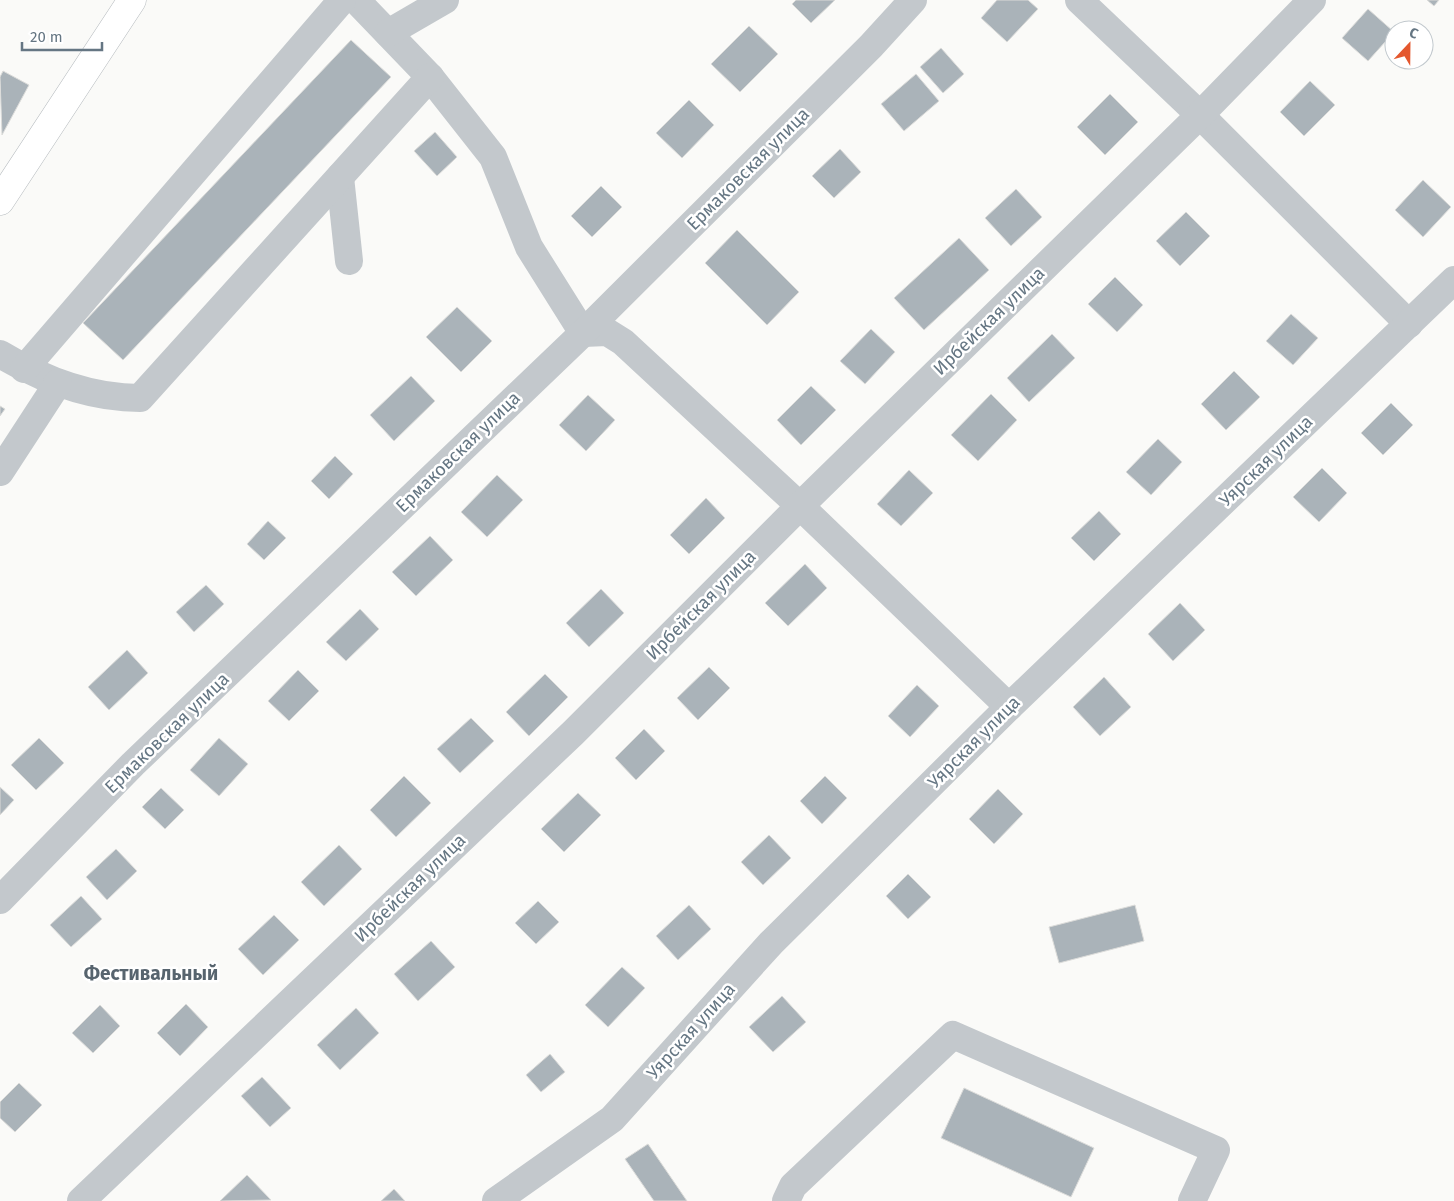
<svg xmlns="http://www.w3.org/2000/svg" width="1454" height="1201" font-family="'Fira Sans',sans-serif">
  <rect width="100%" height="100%" fill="#fafaf8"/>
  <g fill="#aab3b9" stroke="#dcdcda">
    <polygon points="796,0 835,0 811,23 792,4"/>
    <polygon points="997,0 1028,0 1038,9 1007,42 981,18"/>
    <polygon points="1427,0 1439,0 1434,6"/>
    <polygon points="1368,9 1394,32 1368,61 1342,38"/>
    <polygon points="749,26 778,54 740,92 711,64"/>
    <polygon points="351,40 391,77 123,360 83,323"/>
    <polygon points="941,48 964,74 943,93 920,67"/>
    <polygon points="3,71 29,85 2,135 0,77"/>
    <polygon points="916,74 939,101 904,131 881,104"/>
    <polygon points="1310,81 1335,105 1304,136 1280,112"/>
    <polygon points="1110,94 1138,122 1105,155 1077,127"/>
    <polygon points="689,100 714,125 682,158 656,133"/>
    <polygon points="435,132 457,157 437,176 414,151"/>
    <polygon points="840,149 861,172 834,198 812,176"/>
    <polygon points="1423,180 1451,207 1423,237 1395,210"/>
    <polygon points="601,186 622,207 592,237 571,216"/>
    <polygon points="1016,189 1042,217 1011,246 985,218"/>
    <polygon points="1186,212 1210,236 1180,266 1156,241"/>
    <polygon points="737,230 799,292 767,325 705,263"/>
    <polygon points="959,238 989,270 924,330 894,298"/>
    <polygon points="1115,277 1143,305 1117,332 1088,304"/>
    <polygon points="457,307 492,341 461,372 426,337"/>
    <polygon points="1291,314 1318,338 1293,365 1266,341"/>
    <polygon points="871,329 895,352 865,384 840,361"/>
    <polygon points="1052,334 1075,358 1029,402 1007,378"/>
    <polygon points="1234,371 1260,397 1226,430 1201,404"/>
    <polygon points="411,376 435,401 394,441 370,415"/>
    <polygon points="811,386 836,410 801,445 777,420"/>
    <polygon points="991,394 1017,420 978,461 951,435"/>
    <polygon points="588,395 615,420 586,451 559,425"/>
    <polygon points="1391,403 1413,425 1383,455 1361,433"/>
    <polygon points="0,406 5,409 0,416"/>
    <polygon points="1158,439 1182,462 1151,495 1126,472"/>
    <polygon points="335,456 353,474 329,499 311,481"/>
    <polygon points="1322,468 1347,493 1319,522 1293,497"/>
    <polygon points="909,470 933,493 901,526 877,504"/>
    <polygon points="497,475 523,500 487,537 461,512"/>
    <polygon points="706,498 725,518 689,554 670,535"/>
    <polygon points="1099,511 1121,534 1094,561 1071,538"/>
    <polygon points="268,521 286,538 264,560 247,544"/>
    <polygon points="430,536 453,560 416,596 392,572"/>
    <polygon points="805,564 827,588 788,626 765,603"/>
    <polygon points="206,585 224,604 194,632 176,612"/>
    <polygon points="601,589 624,613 589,647 566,623"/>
    <polygon points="1180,603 1205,630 1173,661 1148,634"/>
    <polygon points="360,609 379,629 346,661 326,642"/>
    <polygon points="127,650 148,673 109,710 88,687"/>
    <polygon points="709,667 730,688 698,720 677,698"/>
    <polygon points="298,670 319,691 289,721 268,701"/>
    <polygon points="545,674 568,697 529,736 506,712"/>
    <polygon points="1104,677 1131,707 1100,736 1073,707"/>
    <polygon points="917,685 939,706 910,737 888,716"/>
    <polygon points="471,718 494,741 460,773 437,749"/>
    <polygon points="644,729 665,751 636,780 615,758"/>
    <polygon points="39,738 64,763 36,790 11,765"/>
    <polygon points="219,738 248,764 219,796 190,770"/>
    <polygon points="404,776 431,803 396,837 370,810"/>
    <polygon points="825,776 847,798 822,824 800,801"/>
    <polygon points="0,787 14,800 0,815"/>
    <polygon points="161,788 184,810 165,829 142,807"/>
    <polygon points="998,789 1023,814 994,844 969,819"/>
    <polygon points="578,793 601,815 564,852 541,829"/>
    <polygon points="769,835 791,858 763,885 741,862"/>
    <polygon points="339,845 362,869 324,906 301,882"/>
    <polygon points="116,849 137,871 107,900 86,877"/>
    <polygon points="908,874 931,897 908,919 886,896"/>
    <polygon points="81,896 102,919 71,947 50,925"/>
    <polygon points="538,901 559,922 536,944 515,923"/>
    <polygon points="689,905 711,929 678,960 656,936"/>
    <polygon points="1135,905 1144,941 1059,963 1049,927"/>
    <polygon points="274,915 299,940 263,975 238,949"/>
    <polygon points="431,941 455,967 418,1001 394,974"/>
    <polygon points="622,967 645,988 608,1027 585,1005"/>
    <polygon points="782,996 806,1022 773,1052 749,1027"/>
    <polygon points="186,1004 208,1027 180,1056 157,1033"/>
    <polygon points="100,1005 120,1026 93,1053 72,1033"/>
    <polygon points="356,1008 379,1033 340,1070 317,1045"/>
    <polygon points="550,1054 565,1072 541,1092 526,1075"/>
    <polygon points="262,1077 291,1108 270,1127 241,1096"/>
    <polygon points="19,1083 42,1105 15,1132 0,1118 0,1102"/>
    <polygon points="964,1088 1094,1148 1071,1197 941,1138"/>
    <polygon points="648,1144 687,1201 654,1201 625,1159"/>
    <polygon points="247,1175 271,1200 220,1201"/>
    <polygon points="394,1189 405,1201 381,1201"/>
  </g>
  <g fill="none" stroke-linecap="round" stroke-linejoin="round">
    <defs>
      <polyline id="major" points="0,201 132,0"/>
    </defs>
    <use href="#major" stroke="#b5babe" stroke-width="29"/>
    <g stroke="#c3c8cc" stroke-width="28">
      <polyline points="356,0 430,77 493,157 529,247 583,333 607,332 623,342 800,506 1009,707"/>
      <polyline points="1079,0 1200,115 1409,324"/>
      <polyline points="388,33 445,0"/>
      <polyline points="340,177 349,261"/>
      <path d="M0,354C43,380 89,398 140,398L430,77"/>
      <polyline points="24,369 342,0"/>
      <polyline points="0,472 58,383"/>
      <polyline points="0,900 133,764 583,333 871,46 913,0"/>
      <polyline points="81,1201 573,733 800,506 1200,115 1312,0"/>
      <polyline points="496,1201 612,1119 771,943 1009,707 1454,280"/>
      <polyline points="786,1201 793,1186 953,1035 1216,1150 1192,1201"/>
    </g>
    <use href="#major" stroke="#fff" stroke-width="28"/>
  </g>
  <g text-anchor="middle" stroke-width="5" stroke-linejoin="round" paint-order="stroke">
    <g font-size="18" fill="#657683" stroke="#fff">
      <text transform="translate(748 169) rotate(-45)" y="6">Ермаковская улица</text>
      <text transform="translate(989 321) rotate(-44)" y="6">Ирбейская улица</text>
      <text transform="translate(458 452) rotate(-44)" y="6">Ермаковская улица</text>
      <text transform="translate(1266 461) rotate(-44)" y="6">Уярская улица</text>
      <text transform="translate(701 605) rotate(-45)" y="6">Ирбейская улица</text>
      <text transform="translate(167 733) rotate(-44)" y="6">Ермаковская улица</text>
      <text transform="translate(974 742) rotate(-45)" y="6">Уярская улица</text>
      <text transform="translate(410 888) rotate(-44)" y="6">Ирбейская улица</text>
      <text transform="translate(691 1031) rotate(-48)" y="6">Уярская улица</text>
    </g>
    <g font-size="19" font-weight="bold" fill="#57646e" stroke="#fff">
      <text x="151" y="980">Фестивальный</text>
    </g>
  </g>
  <g transform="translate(1409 45) rotate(22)"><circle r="24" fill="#ffffff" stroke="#c1c8cd"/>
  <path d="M0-4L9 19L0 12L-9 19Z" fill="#e4572e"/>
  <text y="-8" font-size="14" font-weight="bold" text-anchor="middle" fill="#657683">С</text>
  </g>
  <path d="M22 42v8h80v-8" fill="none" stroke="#657683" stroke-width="2.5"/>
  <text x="30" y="42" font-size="15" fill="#657683" stroke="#ffffff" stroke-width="4" paint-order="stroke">20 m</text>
</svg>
